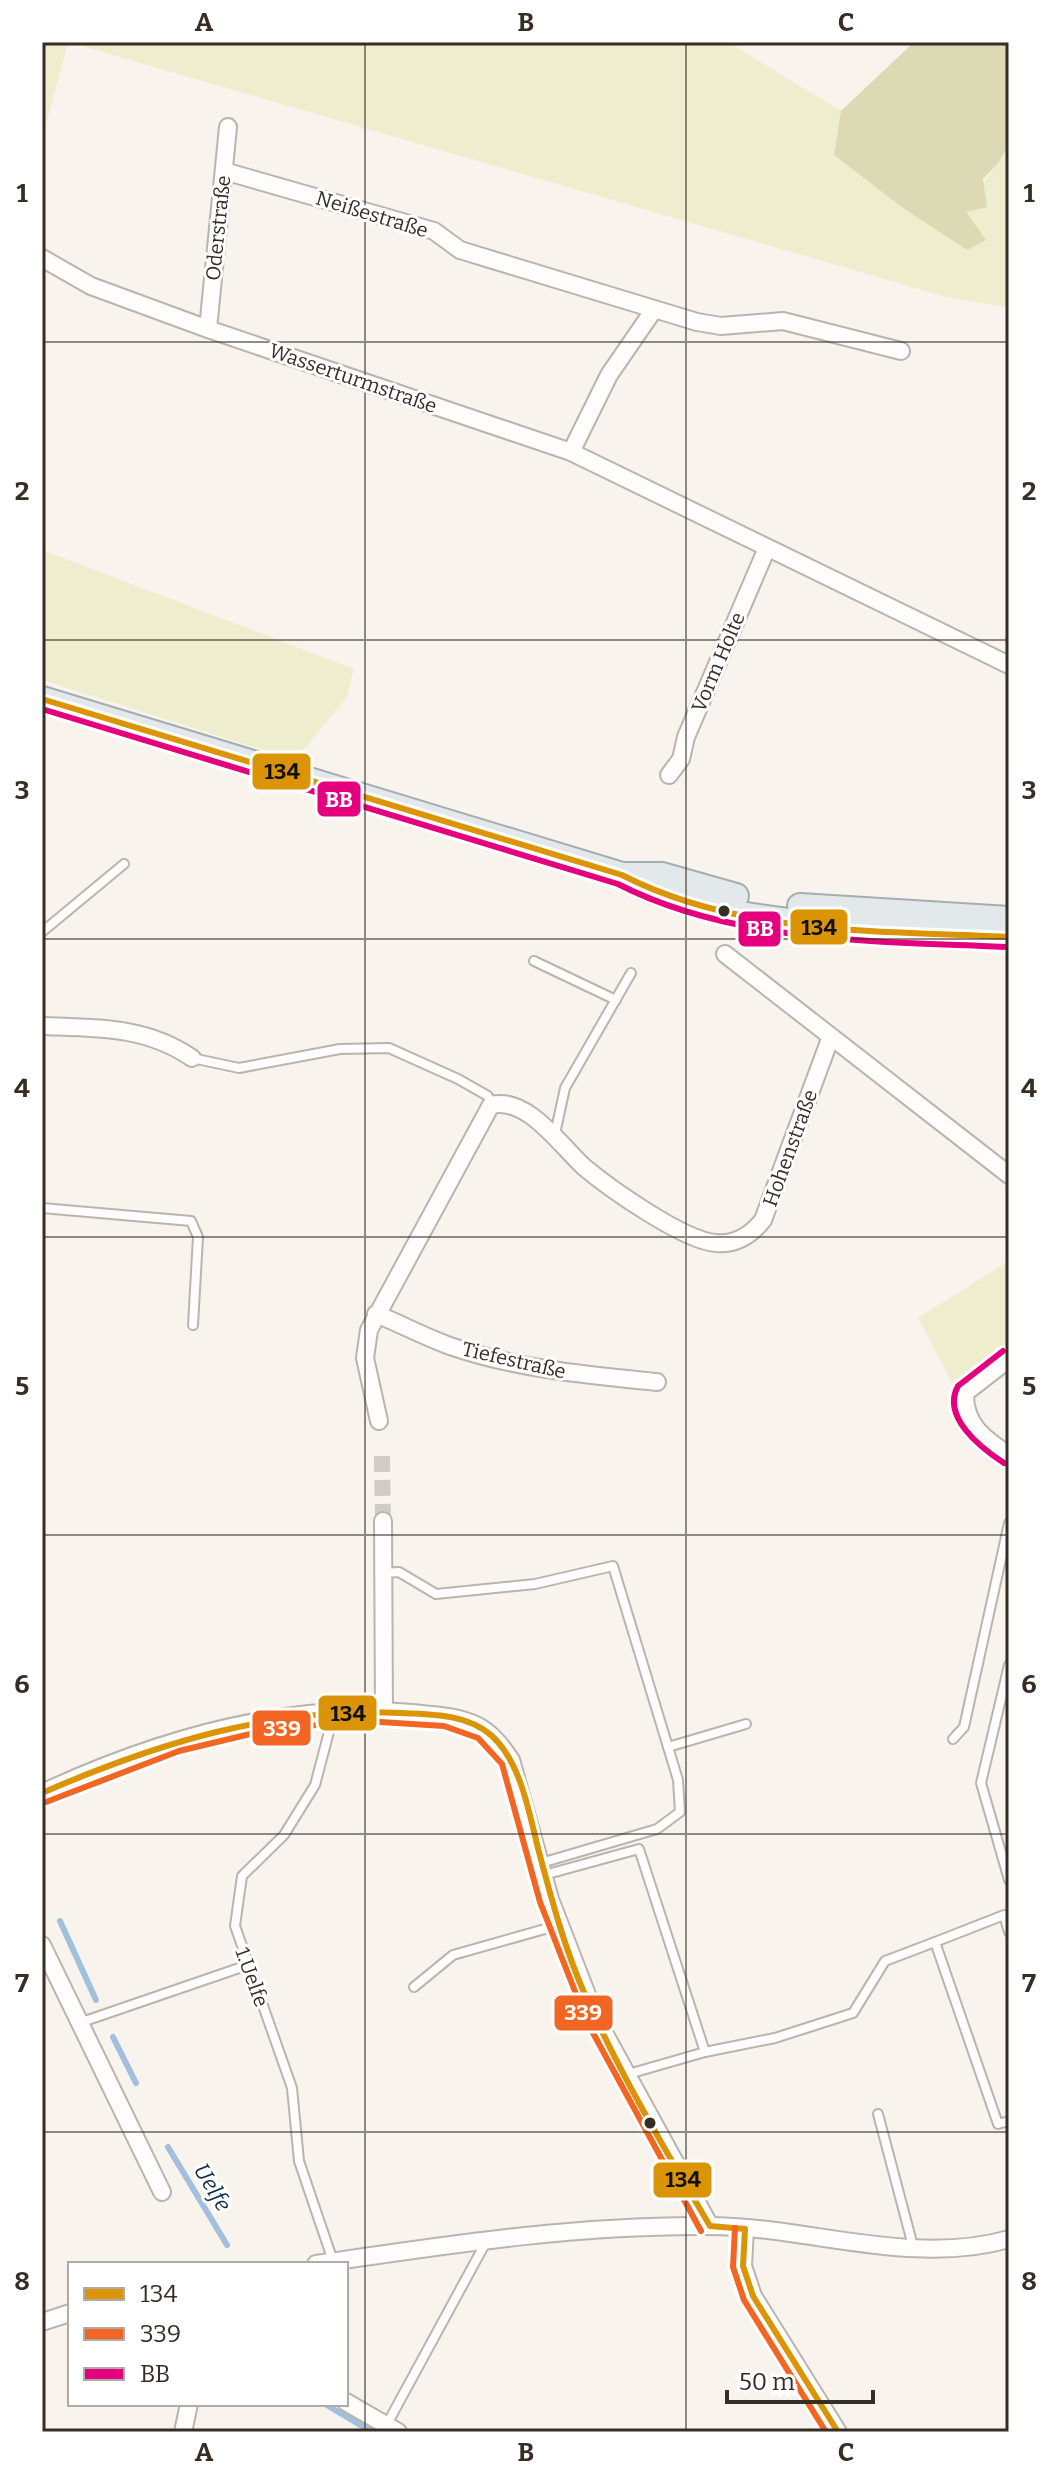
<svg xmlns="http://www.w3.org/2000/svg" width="1051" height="2474" font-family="Bitter,serif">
  <rect width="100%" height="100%" fill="#f8f3ed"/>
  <g fill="#eeedce">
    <polygon points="42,42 728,42 841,111 834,155 903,208 967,250 965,212 1009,144 1009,308 943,296 68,42 42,140"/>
    <polygon points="42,550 354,669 347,697 295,760 42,680"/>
    <polygon points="1009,1261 1009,1344 952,1382 918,1318"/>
  </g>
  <polygon fill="#dbdab5" points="914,42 1009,42 1009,144 998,163 983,179 987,207 966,212 986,240 967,250 903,208 834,155 841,111"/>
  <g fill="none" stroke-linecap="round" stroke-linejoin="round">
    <g stroke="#a3bfde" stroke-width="6">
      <polyline points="60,1921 96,2000"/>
      <polyline points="113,2037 136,2083"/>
      <polyline points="168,2147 227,2245"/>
      <polyline points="325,2404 372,2432"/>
    </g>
    <polyline stroke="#d1cbc5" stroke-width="16" stroke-dasharray="16 8" stroke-linecap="butt" points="382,1456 383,1521"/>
    <defs>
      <g id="service">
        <polyline points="42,932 124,864"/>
        <polyline points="534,961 616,1000"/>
        <polyline points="192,1058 239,1068 340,1049 389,1048 458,1079 488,1096 491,1105"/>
        <polyline points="555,1134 565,1088 631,973"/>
        <polyline points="42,1208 191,1221 198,1237 193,1325"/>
        <polyline points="383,1573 399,1572 436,1594 535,1584 613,1566 678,1780 680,1812 657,1829 541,1863"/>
        <polyline points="1009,1665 981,1783 1009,1880"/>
        <polyline points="953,1739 964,1727 1009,1523"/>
        <polyline points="668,1747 746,1724"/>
        <polyline points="544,1875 639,1849 705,2052 625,2075"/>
        <polyline points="1009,1932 1004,1915 935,1942 998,2124 1009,2121"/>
        <polyline points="414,1987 453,1955 559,1925"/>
        <polyline points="79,2023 248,1965"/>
        <polyline points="705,2052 775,2038 853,2013 885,1961 935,1942"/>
        <polyline points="878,2114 913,2246"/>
        <polyline points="333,2261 299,2161 292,2088 235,1926 242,1876 284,1835 315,1785 334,1713"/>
        <polyline points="386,2426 486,2242"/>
      </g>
      <g id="minor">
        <polyline points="224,171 434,231 460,250 697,322 721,326 783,321 901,351"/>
        <polyline points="42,258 91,286 208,329 571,452 1009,665"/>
        <polyline points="208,329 228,127"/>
        <polyline points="571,452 609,375 653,311"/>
        <polyline points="669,775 681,759 686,737 767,548"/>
        <polyline points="725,954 1009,1175"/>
        <path d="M42,1026C96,1028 146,1026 192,1058"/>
        <path d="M376,1314C401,1324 425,1337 450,1346C517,1369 587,1375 657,1382"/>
        <path d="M1009,1359L965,1393C964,1424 984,1439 1009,1455"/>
        <path d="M379,1421L365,1358L369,1330L491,1105C527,1096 560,1145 584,1167C609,1188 684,1241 716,1243C736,1245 751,1235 763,1220L830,1039"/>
        <polyline points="383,1521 384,1710"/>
        <path d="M42,1793C156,1740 285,1702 412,1713C434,1715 458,1716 478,1726C493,1734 502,1747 511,1760L550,1899L596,2018L710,2226"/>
        <polyline points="42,1945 162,2192"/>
        <polyline points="745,2229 743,2266 753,2296 838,2432"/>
        <path d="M316,2264C446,2245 575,2225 708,2226C806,2226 912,2267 1009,2239"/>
        <polyline points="42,2322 70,2313"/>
        <polyline points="346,2402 398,2432"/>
        <polyline points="183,2432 189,2404"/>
      </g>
      <g id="primary">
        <path d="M42,699L622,875C693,926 916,932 1009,937"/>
        <polyline points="622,875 662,875 736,896"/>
        <polyline points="800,906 1009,919"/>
      </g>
    </defs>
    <use href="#service" stroke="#bbb4ae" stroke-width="12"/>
    <use href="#minor" stroke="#bbb4ae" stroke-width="20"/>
    <use href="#primary" stroke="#a4aeb0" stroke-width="28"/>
    <use href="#service" stroke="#fefdfc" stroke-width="8"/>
    <use href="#minor" stroke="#fefdfc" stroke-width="16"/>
    <use href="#primary" stroke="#e3e9eb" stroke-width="24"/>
    <defs>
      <g id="bus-1">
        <path d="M42,699L622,875C738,935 882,931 1009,937"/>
        <path d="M42,1793C157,1743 273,1707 400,1713C430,1714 468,1714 492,1736C522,1764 529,1814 539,1852C552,1901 565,1950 586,1997C621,2076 666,2151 710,2226L745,2229L743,2266L753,2296L838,2432"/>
      </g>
      <g id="bus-2">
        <polyline points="46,1802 179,1751 271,1729 364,1721 444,1726 478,1738 502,1764 540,1902 587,2022 701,2231"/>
        <polyline points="735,2228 733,2267 744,2300 826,2432"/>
      </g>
      <g id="bus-3">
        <path d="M42,709L618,884C735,944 880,941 1009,947"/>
        <path d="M1003,1351L958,1386C941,1417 981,1448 1004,1463"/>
      </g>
    </defs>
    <use href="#bus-1" stroke="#fff" stroke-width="12"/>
    <use href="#bus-2" stroke="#fff" stroke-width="12"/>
    <use href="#bus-3" stroke="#fff" stroke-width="12"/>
    <use href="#bus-1" stroke="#da9405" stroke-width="6"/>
    <use href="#bus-2" stroke="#f26522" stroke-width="6"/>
    <use href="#bus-3" stroke="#e5007d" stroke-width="6"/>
  </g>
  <path fill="none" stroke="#362d24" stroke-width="2" stroke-opacity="0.55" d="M365,42V2432M686,42V2432M42,342H1009M42,640H1009M42,939H1009M42,1237H1009M42,1535H1009M42,1834H1009M42,2132H1009"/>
  <g fill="#362d24" stroke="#fff" stroke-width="3">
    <circle cx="724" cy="911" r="7"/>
    <circle cx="650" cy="2123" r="7"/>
  </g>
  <g text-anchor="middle" stroke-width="6" stroke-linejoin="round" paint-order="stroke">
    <g font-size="20" fill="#362d24" stroke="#fff">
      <text transform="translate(372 214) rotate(17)" y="7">Neißestraße</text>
      <text transform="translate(218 228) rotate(-84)" y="7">Oderstraße</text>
      <text transform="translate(353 378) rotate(19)" y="7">Wasserturmstraße</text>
      <text transform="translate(718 662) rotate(-67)" y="7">Vorm Holte</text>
      <text transform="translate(790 1148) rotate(-70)" y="7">Hohenstraße</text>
      <text transform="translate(514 1360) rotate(13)" y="7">Tiefestraße</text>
      <text transform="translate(252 1977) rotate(70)" y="7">1.Uelfe</text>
    </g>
    <g font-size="22" font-style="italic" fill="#0b2a49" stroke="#fff">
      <text transform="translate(213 2187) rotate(59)" y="8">Uelfe</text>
    </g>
  </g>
  <g stroke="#fff" stroke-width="3">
    <rect x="251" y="752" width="61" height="39" rx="8" fill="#da9405"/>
    <rect x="316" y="780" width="46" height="38" rx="8" fill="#e5007d"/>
    <rect x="789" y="908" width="60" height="38" rx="8" fill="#da9405"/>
    <rect x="737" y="910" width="45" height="38" rx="8" fill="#e5007d"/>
    <rect x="317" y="1694" width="61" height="38" rx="8" fill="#da9405"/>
    <rect x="251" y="1709" width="61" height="38" rx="8" fill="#f26522"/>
    <rect x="553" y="1994" width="61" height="38" rx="8" fill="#f26522"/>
    <rect x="652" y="2161" width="61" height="38" rx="8" fill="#da9405"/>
  </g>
  <g font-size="22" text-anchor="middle" font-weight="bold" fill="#fff">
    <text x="339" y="807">BB</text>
    <text x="760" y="936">BB</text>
    <text x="282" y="1736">339</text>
    <text x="583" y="2020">339</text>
  </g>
  <g font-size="22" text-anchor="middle" font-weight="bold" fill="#111">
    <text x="282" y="779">134</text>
    <text x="819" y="935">134</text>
    <text x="348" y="1721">134</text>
    <text x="683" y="2187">134</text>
  </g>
  <rect width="1051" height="2474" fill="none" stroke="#ffffff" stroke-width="88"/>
  <rect x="68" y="2262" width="280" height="144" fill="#ffffff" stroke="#afaba7" stroke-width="2"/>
  <rect x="84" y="2288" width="40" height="12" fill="#da9405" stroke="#afaba7" stroke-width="2"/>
  <text x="140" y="2302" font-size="24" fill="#362d24">134</text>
  <rect x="84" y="2328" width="40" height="12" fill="#f26522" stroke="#afaba7" stroke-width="2"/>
  <text x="140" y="2342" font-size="24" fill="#362d24">339</text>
  <rect x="84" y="2368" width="40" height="12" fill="#e5007d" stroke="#afaba7" stroke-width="2"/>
  <text x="140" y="2382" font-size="24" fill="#362d24">BB</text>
  <path d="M727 2390v12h146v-12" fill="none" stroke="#362d24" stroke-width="4"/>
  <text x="739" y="2390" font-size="24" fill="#362d24" stroke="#ffffff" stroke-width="6" paint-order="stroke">50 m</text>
  <rect x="44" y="44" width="963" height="2386" fill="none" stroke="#362d24" stroke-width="3"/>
  <g font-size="26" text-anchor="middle" font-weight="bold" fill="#362d24">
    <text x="204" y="31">A</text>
    <text x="526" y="31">B</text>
    <text x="846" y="31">C</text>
    <text x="22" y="202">1</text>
    <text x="1029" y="202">1</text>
    <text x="22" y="500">2</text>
    <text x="1029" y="500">2</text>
    <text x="22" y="799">3</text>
    <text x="1029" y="799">3</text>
    <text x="22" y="1097">4</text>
    <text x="1029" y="1097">4</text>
    <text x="22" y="1395">5</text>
    <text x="1029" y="1395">5</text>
    <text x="22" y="1693">6</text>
    <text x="1029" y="1693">6</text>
    <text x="22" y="1992">7</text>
    <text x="1029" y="1992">7</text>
    <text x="22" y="2290">8</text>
    <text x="1029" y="2290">8</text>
    <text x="204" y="2461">A</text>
    <text x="526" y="2461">B</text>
    <text x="846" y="2461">C</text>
  </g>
</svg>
